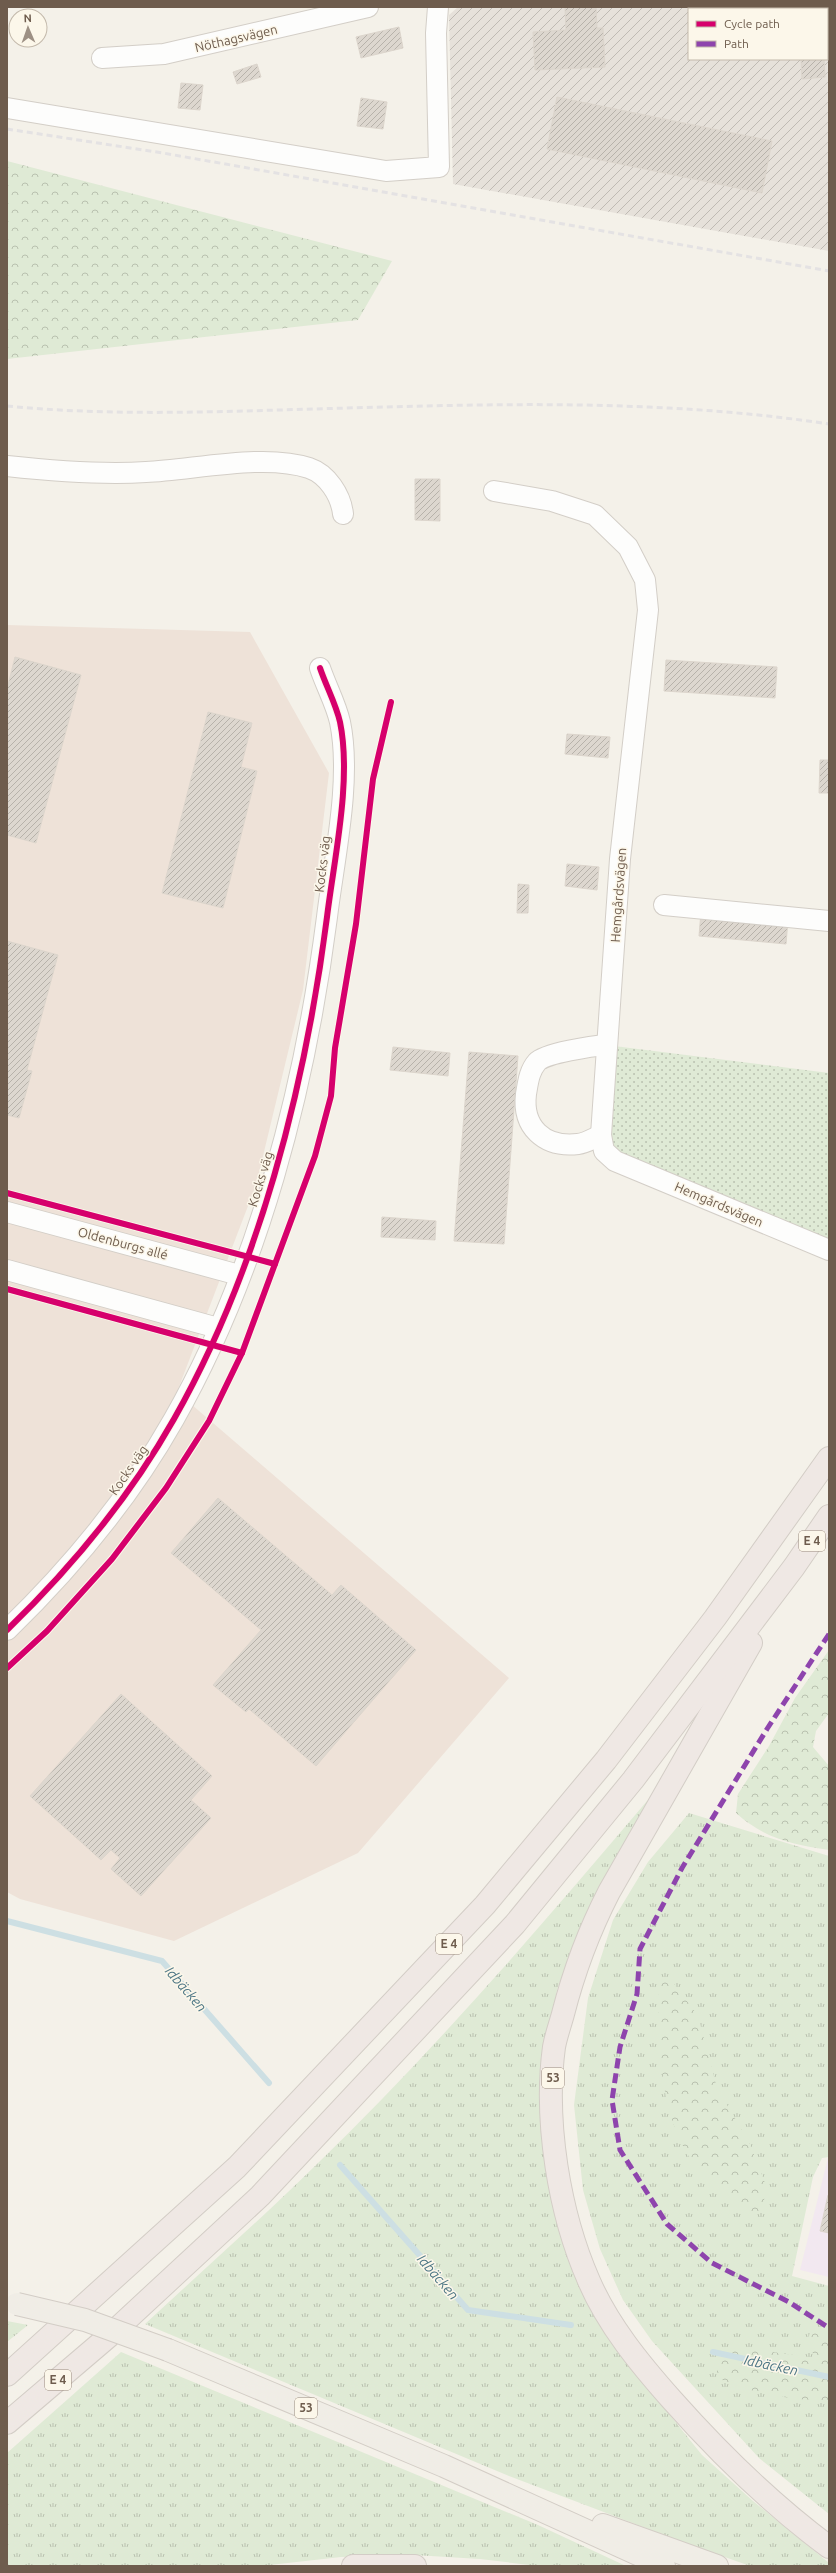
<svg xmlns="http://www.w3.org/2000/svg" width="836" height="2573" font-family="Ubuntu,sans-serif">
  <defs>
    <pattern id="industrial-furrows" width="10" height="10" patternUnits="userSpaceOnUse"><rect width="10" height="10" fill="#e6e1da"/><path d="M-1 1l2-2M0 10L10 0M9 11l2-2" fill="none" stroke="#bfbab3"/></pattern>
    <pattern id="grass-tufts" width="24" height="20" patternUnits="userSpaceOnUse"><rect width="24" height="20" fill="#dfead5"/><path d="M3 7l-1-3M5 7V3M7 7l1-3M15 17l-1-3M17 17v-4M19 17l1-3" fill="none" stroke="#b9c1af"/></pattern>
    <pattern id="forest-crowns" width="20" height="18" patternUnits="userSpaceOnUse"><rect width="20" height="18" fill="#dfead5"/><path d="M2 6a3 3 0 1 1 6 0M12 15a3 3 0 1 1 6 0" fill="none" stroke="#b9c1af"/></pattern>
    <pattern id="garden-dots" width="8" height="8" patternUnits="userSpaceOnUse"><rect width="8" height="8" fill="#dfead5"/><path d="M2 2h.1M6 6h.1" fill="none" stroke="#b9c1af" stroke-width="1.8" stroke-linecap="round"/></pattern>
    <pattern id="building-hatch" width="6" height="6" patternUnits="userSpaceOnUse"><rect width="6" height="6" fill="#ddd7cf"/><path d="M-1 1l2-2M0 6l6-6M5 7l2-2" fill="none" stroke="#b7b2aa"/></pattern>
  </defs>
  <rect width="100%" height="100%" fill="#f4f1e9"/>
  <polygon fill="#eee2d8" points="7,625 250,632 329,773 303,990 256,1185 177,1392 509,1678 358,1853 174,1941 20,1899 7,1892"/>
  <path fill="url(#industrial-furrows)" fill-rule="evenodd" d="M458,7H829V251L453,184L449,15ZM689,9H827V59H689Z"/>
  <polygon fill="#f2e8f0" points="829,2154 829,2277 800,2270"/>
  <g fill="url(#grass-tufts)">
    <path d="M647,1801L651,1803L605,1880L579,1930L557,1990L546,2046L549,2176L560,2234L580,2287L616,2348L702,2455L753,2501L829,2563V2566H750L680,2541L509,2476L145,2324C202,2271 260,2220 316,2165C434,2051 541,1926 647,1801Z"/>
    <polygon points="689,1813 829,1856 829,2157 822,2158 813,2177 792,2276 829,2286 829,2514 759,2458 652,2341 623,2300 600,2249 583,2190 574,2105 588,1998 613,1920 648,1862"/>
    <polygon points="7,2321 28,2325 7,2342"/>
    <polygon points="121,2352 538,2525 626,2566 538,2566 480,2559 414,2555 341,2557 261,2566 7,2566 7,2453"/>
  </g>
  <g fill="url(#forest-crowns)">
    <polygon points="7,161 392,261 358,320 7,359"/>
    <path d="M829,1650V1713L816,1731L813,1747L829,1766V1850C792,1844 765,1839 736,1813L738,1794L769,1746L795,1698Z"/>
    <path d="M665,1978L672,1981L698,2016L717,2088L749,2142L767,2188L761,2212L747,2216C732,2202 715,2189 702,2174C659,2124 661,2062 658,2000L660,1986Z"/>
    <path d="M810,2333H829V2400C795,2401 748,2393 718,2378C715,2361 717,2355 731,2346L815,2358L807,2341Z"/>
  </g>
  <polygon fill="url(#garden-dots)" points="614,1046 829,1073 829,1246 620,1158 606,1133"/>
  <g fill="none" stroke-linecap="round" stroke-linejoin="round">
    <g stroke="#cddfe3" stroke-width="6">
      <polyline points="7,1921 162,1961 269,2083"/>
      <polyline points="340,2165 468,2310 571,2325"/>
      <polyline points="713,2352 829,2377"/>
    </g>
  </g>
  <g fill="url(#building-hatch)" stroke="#dcd5cc">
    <polygon points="565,7 596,7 597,28 603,28 605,67 535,70 533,32 566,30"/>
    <polygon points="796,7 829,7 829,38 827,38 827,9 796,9"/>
    <polygon points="399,27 403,48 361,58 356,37"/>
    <polygon points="801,59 824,59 825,77 802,79"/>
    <polygon points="257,64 261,77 237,84 233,72"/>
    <polygon points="181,83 203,85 200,110 178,108"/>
    <polygon points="557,97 772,141 762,193 547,149"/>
    <polygon points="361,98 387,102 383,129 357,126"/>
    <polygon points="415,479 440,479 440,521 415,520"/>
    <polygon points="15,657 81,675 36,843 7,835 7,689"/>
    <polygon points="666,660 777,667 775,698 664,691"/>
    <polygon points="208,712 252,723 241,767 257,771 223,908 162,893"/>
    <polygon points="567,734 610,737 608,758 565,754"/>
    <polygon points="820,760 829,760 829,793 819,793"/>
    <polygon points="567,864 599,867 597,890 565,886"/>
    <polygon points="518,884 529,885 528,913 517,913"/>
    <polygon points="701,912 788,920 786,944 699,936"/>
    <polygon points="7,941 58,955 27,1070 32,1071 19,1118 7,1115"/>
    <polygon points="393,1047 450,1053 448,1076 390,1070"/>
    <polygon points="469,1052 518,1056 504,1244 454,1241"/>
    <polygon points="382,1217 436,1221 435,1240 381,1237"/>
    <polygon points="218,1498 332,1595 341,1585 416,1650 316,1766 249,1709 246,1712 213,1685 261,1630 171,1553"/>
    <polygon points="121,1694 212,1776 191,1800 211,1818 141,1896 111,1869 120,1858 111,1850 101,1860 30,1796"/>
    <polygon points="828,2195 829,2195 829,2233 820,2231"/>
  </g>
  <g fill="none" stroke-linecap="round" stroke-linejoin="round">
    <defs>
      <g id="minor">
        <polyline points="102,58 164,54 368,7"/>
        <polyline points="7,108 386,171 439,167 436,33 438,7"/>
        <path d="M7,466C53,471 100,475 146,472C193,470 265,453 309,468C327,474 341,495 343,514"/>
        <polyline points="494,491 552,501 595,515 628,547 645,580 648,610 620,859 601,1135 604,1151 615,1161 829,1250"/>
        <polyline points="664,905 829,921"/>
        <path d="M601,1135C594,1138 586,1143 578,1144C544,1148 522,1127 526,1094C528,1083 529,1071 537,1062C545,1053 593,1046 607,1045"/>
        <polyline points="7,1212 239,1275"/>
        <polyline points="7,1270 218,1328"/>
        <path d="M7,1630C71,1568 130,1497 174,1419C259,1269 305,1088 327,917C334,859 352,780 340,722C336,704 326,686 320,668"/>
      </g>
      <g id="major">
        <polyline points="168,2350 444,2466 664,2566"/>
        <polyline points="603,2525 717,2566"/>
      </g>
      <g id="highway">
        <path d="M751,1643L609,1892C589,1931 574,1971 563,2014C560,2025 556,2036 554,2047C544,2121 559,2213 589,2281C608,2325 640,2364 672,2400C720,2454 771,2504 829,2547"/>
        <polyline points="7,2375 237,2167 485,1905 606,1760 715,1618 829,1458"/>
        <polyline points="7,2423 109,2336 260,2196 515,1924 633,1780 794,1567 829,1516"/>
        <polyline points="353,2566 415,2566"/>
      </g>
    </defs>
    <use href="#minor" stroke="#d3cec7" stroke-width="22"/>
    <use href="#major" stroke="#d3cdc6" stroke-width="24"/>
    <use href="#highway" stroke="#d3cdc6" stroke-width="24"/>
    <use href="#minor" stroke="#fdfdfc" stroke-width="20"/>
    <use href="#major" stroke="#f0ede6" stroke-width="22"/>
    <use href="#highway" stroke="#efe8e4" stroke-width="22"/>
    <g stroke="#e4e2e3" stroke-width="3" stroke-dasharray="6 4" stroke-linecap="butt">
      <polyline points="7,129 163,153 829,271"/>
      <path d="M7,406C108,416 211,412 313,409C486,404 658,398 829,424"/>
    </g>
    <defs>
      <polyline id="major-bridge" points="17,2304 85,2320 168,2350"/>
    </defs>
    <use href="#major-bridge" stroke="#d3cdc6" stroke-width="24" stroke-linecap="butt"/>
    <use href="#major-bridge" stroke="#f0ede6" stroke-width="22"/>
    <polyline stroke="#8e44ad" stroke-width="5" stroke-dasharray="10 5" stroke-linecap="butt" points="829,1634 767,1729 682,1868 640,1949 637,1994 620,2047 612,2100 620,2150 667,2224 712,2263 789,2302 829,2328"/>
    <defs>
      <g id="cycleway">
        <polyline points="7,1193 275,1264"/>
        <polyline points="7,1289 242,1353"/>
        <path d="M7,1630C71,1568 130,1497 174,1419C259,1269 305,1088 327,917C334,859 352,780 340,722C336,704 326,686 320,668"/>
        <polyline points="7,1668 47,1631 112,1559 166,1488 209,1421 242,1353 315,1156 331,1096 335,1048 356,924 373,779 391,702"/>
      </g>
    </defs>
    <use href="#cycleway" stroke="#fcf7ea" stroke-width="8"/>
    <use href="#cycleway" stroke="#d6006c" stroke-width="6"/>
  </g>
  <g text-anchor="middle" stroke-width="3" stroke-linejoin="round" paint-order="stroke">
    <g fill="#fcf7ea" stroke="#998a7c" stroke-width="1">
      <rect x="799" y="1531" width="26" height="20" rx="3"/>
      <rect x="436" y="1934" width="26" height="20" rx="3"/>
      <rect x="542" y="2068" width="22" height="20" rx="3"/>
      <rect x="45" y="2370" width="26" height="20" rx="3"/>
      <rect x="295" y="2398" width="22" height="20" rx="3"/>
    </g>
    <g font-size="12" font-weight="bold" fill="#6e5c4d">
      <text x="812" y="1545">E 4</text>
      <text x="449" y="1948">E 4</text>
      <text x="553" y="2082">53</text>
      <text x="58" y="2384">E 4</text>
      <text x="306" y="2412">53</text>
    </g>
    <g font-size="13" fill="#6e5c4d" stroke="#fcf7ea">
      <text transform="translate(236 38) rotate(-13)" y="5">Nöthagsvägen</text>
      <text transform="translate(322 864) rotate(-83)" y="5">Kocks väg</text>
      <text transform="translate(618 895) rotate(-86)" y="5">Hemgårdsvägen</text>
      <text transform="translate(260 1179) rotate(-73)" y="5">Kocks väg</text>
      <text transform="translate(719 1204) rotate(23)" y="5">Hemgårdsvägen</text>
      <text transform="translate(123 1243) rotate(15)" y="5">Oldenburgs allé</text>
      <text transform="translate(128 1470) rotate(-55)" y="5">Kocks väg</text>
    </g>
    <g font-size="14" font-style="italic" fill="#4d7685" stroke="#fcf7ea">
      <text transform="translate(186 1989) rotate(49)" y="5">Idbäcken</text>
      <text transform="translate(438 2277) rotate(49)" y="5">Idbäcken</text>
      <text transform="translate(771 2365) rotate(12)" y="5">Idbäcken</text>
    </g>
  </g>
  <rect width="836" height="2573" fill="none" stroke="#6e5c4d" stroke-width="16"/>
  <rect x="688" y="8" width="140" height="52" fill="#fcf7ea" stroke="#c3b9ab"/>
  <rect x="696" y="21" width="20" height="6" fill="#d6006c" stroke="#c3b9ab"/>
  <text x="724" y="28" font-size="12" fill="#6e5c4d">Cycle path</text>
  <rect x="696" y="41" width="20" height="6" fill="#8e44ad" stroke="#c3b9ab"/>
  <text x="724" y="48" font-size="12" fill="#6e5c4d">Path</text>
  <g transform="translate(28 28) rotate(358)"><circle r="19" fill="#fcf7ea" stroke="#c3b9ab"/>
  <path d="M0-3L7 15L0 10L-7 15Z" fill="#9d9084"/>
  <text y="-6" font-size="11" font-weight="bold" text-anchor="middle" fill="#6e5c4d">N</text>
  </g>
</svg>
